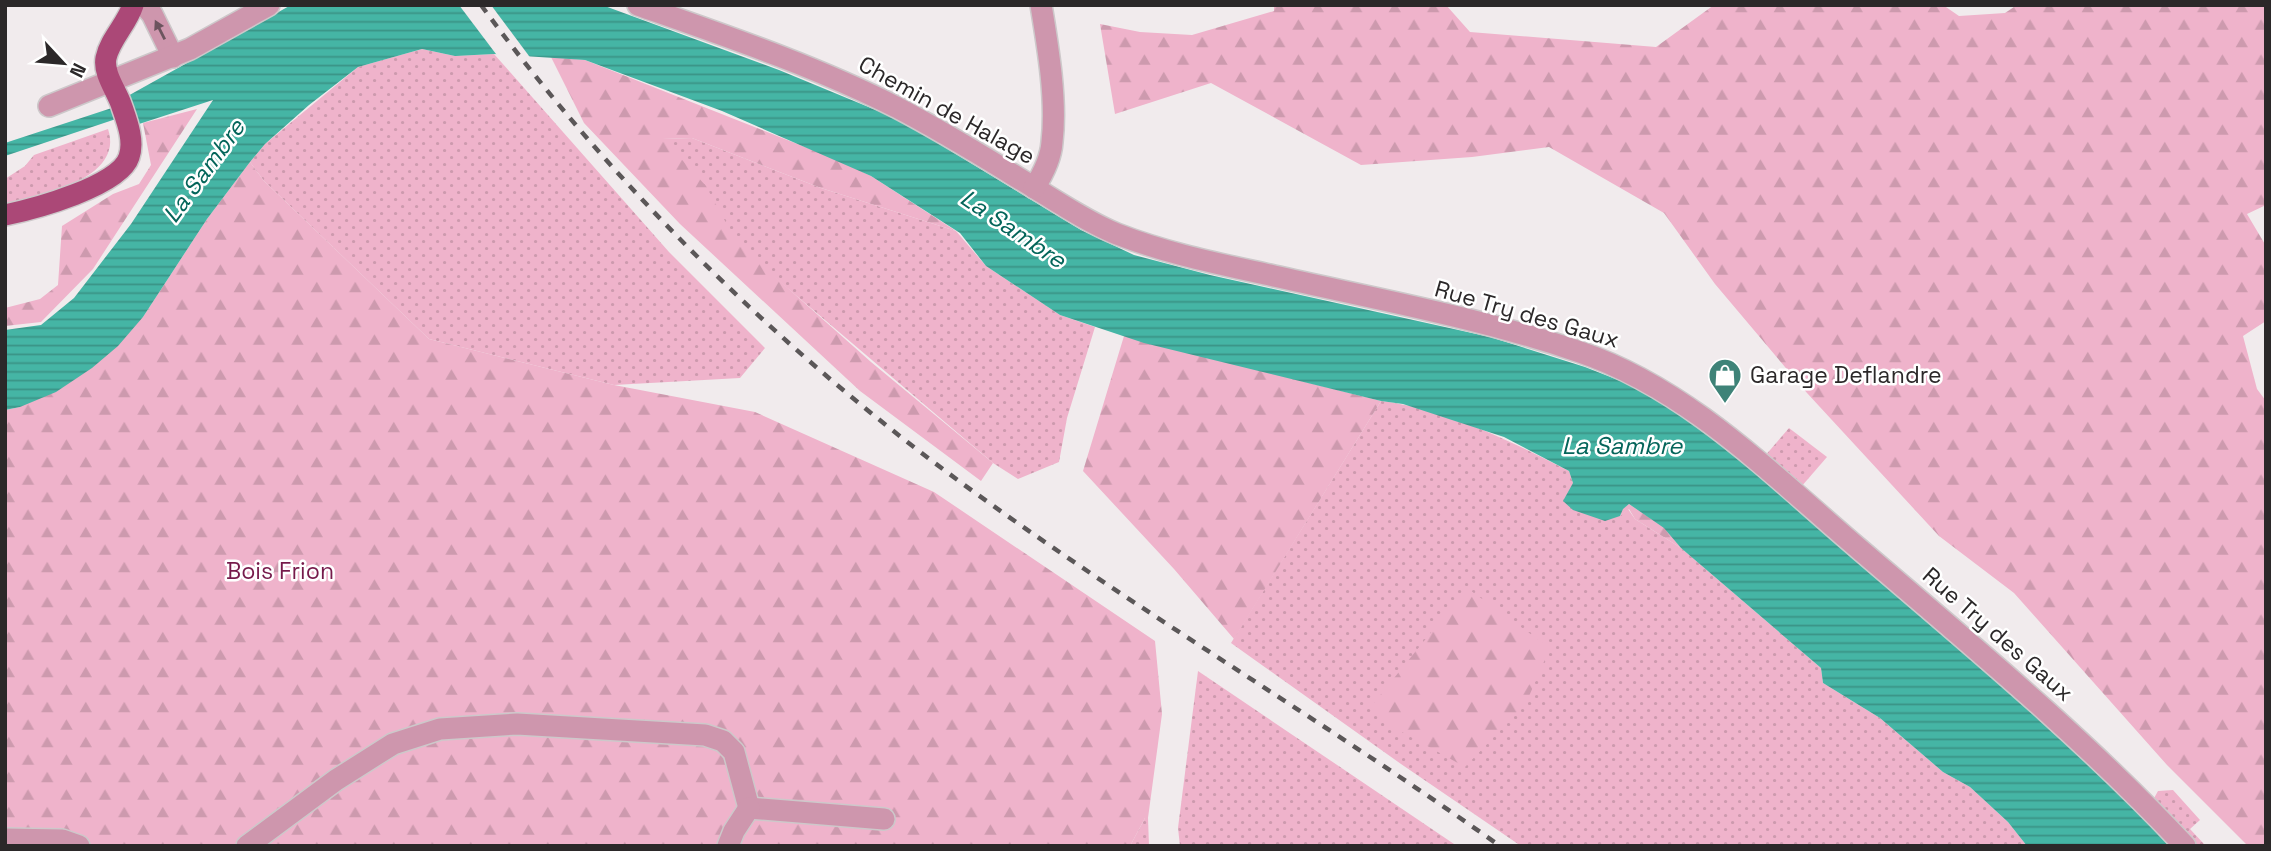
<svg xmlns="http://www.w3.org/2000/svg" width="2271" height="851" font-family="'Space Grotesk',sans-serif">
  <defs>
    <pattern id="grass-dots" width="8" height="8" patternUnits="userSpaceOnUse" patternTransform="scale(1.75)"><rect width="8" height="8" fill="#efb3cb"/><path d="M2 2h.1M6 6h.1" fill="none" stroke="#cd9aae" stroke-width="1.8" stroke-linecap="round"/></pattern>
    <pattern id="forest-firs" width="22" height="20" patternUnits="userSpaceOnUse" patternTransform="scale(1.75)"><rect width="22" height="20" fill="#efb3cb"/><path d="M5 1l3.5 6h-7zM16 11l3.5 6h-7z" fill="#cd9aae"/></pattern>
    <pattern id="water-rules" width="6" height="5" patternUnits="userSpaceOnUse" patternTransform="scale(1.75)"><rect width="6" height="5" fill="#45b5a5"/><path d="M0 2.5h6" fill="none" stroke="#3a9386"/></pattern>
  </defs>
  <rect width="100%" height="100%" fill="#f1ebed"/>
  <g fill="url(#grass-dots)">
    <polygon points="422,49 455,56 494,54 669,252 765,348 740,378 614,385 429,339 264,181 250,162 265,144 358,67"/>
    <path d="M108,129C125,179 39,196 5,205V179L25,166L34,155Z"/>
    <polygon points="692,138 821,188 956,231 986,266 1060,315 1095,327 1067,418 1059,462 1018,479 993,463 739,247 662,139"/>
    <path d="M1381,401C1446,409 1510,441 1569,471L1573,483L1620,516L1628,509L1635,519L1681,548L1821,668L1823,683L1880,718L1943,772L1970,787L2008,822L2027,846H1521L1401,764L1231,643Z"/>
    <polygon points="1789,428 1827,457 1801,487 1764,457"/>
    <polygon points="1198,671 1457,846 1180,846 1178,828"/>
    <polygon points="2173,790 2200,820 2190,829 2204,844 2195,846 2153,800 2158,791"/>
    <polygon points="1145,818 1148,818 1149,846 1130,846"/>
  </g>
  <g fill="url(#forest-firs)">
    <polygon points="1274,5 1446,5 1470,32 1656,47 1714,5 1943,5 1959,16 2005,13 2017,5 2266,5 2266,205 2247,214 2266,246 2266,321 2243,336 2257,389 2266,401 2266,846 2248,846 2167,765 2014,593 1939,536 1807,393 1715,284 1664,213 1549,147 1472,157 1361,165 1211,83 1115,114 1100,24 1140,32 1192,35 1274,11"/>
    <polygon points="551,57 585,60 838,160 871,176 956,231 821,188 692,138 663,139 706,186 737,243 871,362 993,463 981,481 860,391 680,224 584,123"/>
    <polygon points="197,109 93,269 41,322 5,326 5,308 40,299 58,285 62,226 113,194 139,184 151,165 143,123"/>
    <polygon points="250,162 264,181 429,339 614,385 755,412 934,492 1155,641 1162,714 1148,818 1145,818 1130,846 5,846 5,410 20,407 143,317 207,219"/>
    <polygon points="1124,336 1381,401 1234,639 1174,569 1083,471"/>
    <polygon points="1629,504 1665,528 1681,548 1635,519 1629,509 1620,516 1622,509"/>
    <polygon points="1467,588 1550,648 1526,703 1465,767 1393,727 1373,704"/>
  </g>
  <polygon fill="url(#water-rules)" points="291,5 602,5 779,70 900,120 1081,230 1134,255 1210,275 1490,337 1585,367 1636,387 1707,432 1993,677 2113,785 2169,846 2027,846 2008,822 1970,787 1943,772 1880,718 1823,683 1821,668 1681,548 1664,528 1629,504 1623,509 1620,516 1605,521 1573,510 1563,501 1573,483 1569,471 1504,437 1403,404 1381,401 1144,343 1060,315 986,266 960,233 871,176 722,111 585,60 494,54 455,56 422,49 358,67 309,105 265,144 250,162 207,219 143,317 118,346 92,368 56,392 20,407 5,410 5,330 41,325 74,298 131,224 213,100 139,124 134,113 5,156 5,143 127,103 126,97"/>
  <polygon fill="#f1ebed" points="459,5 491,5 532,60 499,58"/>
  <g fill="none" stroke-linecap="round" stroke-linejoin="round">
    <defs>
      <g id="minor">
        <polyline points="144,5 152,14 173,57"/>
        <path d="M638,5C726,36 815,66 898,108C946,133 992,162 1038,190C1064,206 1090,223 1117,234C1168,254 1220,264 1274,276C1376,299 1481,318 1580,352C1689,389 1772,475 1858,548C1970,644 2084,738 2185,846"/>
        <polyline points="49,106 190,49 269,5"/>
        <path d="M1034,188C1043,174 1051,158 1052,142C1057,100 1048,47 1041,5"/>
        <polyline points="749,808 884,819"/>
        <polyline points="5,839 62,840 79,846"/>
        <polyline points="247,846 336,780 393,744 440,729 517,724 705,735 723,741 734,752 749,808"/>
        <polyline points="728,846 734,831 749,808"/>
      </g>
      <path id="major" d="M5,215C34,209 120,186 129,157C135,140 126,119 121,104C116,90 103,73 106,58C110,39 127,24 133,5"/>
    </defs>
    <use href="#minor" stroke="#cdc8ca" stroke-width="24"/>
    <use href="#major" stroke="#cdc8ca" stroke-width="24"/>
    <use href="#minor" stroke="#ce96ad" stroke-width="21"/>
    <use href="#major" stroke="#ab4877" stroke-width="21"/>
    <path stroke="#5b5758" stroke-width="4.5" stroke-dasharray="9 9" stroke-linecap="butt" d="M481,5C615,188 780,350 963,484C1137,611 1324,721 1500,846"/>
  </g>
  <defs><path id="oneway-solid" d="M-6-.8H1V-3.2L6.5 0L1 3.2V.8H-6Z" transform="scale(1.75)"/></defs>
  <use fill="#6c545e" href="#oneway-solid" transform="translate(160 30) rotate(-117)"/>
  <defs>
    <symbol id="shop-pin" viewBox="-11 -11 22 30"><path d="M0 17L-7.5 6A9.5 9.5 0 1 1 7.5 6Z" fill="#3e8378" stroke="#fff"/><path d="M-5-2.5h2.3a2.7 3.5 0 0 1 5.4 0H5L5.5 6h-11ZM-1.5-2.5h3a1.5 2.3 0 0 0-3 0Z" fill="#fff"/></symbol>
  </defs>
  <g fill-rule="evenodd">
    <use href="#shop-pin" x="1706" y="356" width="38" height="52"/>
  </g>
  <g text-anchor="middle" stroke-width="5" stroke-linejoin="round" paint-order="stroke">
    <g font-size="23" fill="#2b2829" stroke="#fff">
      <text transform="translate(947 110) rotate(29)" y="8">Chemin de Halage</text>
      <text transform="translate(1527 314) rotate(16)" y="8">Rue Try des Gaux</text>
      <text transform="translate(1998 634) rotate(41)" y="8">Rue Try des Gaux</text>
    </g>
    <g font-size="23" fill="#2b2829" stroke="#fff" text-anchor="start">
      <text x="1750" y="383">Garage Deflandre</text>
    </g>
    <g font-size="23" fill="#761a4b" stroke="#fff">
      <text x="280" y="579">Bois Frion</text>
    </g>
    <g font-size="24" font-style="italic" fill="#04655a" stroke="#fff">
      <text transform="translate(204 171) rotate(-54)" y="8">La Sambre</text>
      <text transform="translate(1013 229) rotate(34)" y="8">La Sambre</text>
      <text x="1622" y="454">La Sambre</text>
    </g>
  </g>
  <rect width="2271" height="851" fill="none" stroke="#2b2829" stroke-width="14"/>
  <g transform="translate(63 63) rotate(116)" stroke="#ffffff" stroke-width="5" paint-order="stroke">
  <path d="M0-5L12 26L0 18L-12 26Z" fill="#2b2829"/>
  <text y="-10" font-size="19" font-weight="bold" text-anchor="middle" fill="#2b2829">N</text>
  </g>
</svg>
